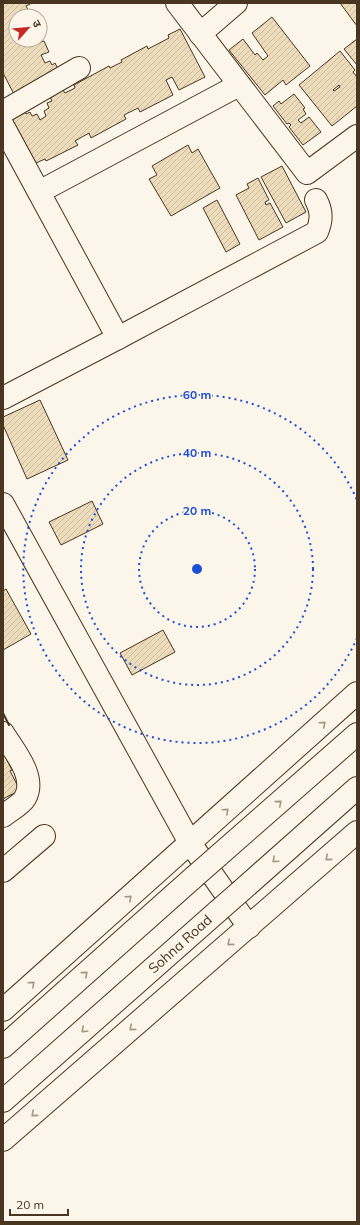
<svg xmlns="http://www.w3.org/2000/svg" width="360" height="1225" font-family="Mulish,'Noto Sans Devanagari',sans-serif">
  <defs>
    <pattern id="building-hatch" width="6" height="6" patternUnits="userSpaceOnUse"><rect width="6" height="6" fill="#ecdcbc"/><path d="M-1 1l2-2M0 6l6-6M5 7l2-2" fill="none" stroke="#ccbda1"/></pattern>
  </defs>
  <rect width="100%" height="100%" fill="#fbf6e9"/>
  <g fill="url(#building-hatch)" stroke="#4a3520" fill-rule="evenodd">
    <polygon points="3,3 32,3 26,6 31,15 16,16 16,40 39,40 40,42 44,41 49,52 41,55 45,63 50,61 52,65 55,63 61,75 16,98 3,73"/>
    <polygon points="340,3 357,3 357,26"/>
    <polygon points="272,17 310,66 286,85 283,80 265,95 229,50 243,39 255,55 257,53 263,60 268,56 252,33"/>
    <polygon points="180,29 205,77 179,90 172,77 166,80 173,95 140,112 138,108 124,115 126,119 91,138 89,133 75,141 78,145 46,161 45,159 36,163 11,117 24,110 26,114 30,112 32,116 37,114 40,120 46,116 44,111 49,108 47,103 52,101 50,97 63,90 65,93 75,88 74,85 109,66 110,68 122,62 121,60 147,46 148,49 169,38 168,35"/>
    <polygon points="357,39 357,65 344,49"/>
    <path d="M340,51L355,70L353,72L357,77V106L332,126L299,85ZM339,85L340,87L334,91L333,90Z"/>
    <polygon points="294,94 305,108 303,109 306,114 298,120 301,123 309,117 321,132 303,145 289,127 291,125 289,123 287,124 273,106 279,101 281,104"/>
    <polygon points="188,145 192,153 198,149 220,188 171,216 149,179 157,175 152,166"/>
    <polygon points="282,166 306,212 286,223 261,177"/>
    <polygon points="258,178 269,200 265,202 266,205 270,203 283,227 259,240 236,195 249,188 247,184"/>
    <polygon points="217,200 240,244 226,252 203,208"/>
    <polygon points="40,400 68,460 27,479 3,425 3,417"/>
    <polygon points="92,501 103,524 61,545 49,522"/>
    <polygon points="6,589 31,634 3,650 3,591"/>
    <polygon points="163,630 175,652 132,675 120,653"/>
    <polygon points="3,752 12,770 10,771 20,790 3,799 5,802 3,803"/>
  </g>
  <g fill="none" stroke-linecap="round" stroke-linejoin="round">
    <defs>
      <g id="minor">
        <polyline points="177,3 307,173 357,136"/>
        <polyline points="200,34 236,3"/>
        <polyline points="3,112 79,68"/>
        <polyline points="3,126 118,338"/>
        <polyline points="39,192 239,85"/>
        <path d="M3,398L118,338L317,232C322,220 322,211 316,200"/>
        <polyline points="3,504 190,843 249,927"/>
        <path d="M3,733C14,751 37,777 25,798C21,805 9,811 3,816"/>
        <polyline points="3,871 44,836"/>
      </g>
      <g id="major">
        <polyline points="3,1010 357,693"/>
        <polyline points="3,1140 357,832"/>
      </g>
      <g id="highway">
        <polyline points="218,856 357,734"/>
        <polyline points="242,890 357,788"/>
        <polyline points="3,1047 194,877"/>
        <polyline points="3,1101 218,911"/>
      </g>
    </defs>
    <use href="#minor" stroke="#4a3520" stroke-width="24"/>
    <use href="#major" stroke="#4a3520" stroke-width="24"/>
    <use href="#highway" stroke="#4a3520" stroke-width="24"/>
    <use href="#minor" stroke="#fbf6e9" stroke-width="22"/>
    <use href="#major" stroke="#fbf6e9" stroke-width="22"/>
    <use href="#highway" stroke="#fbf6e9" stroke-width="22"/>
    <defs>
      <g id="highway-bridge">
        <polyline points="194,877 218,856"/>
        <polyline points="218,911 242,890"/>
      </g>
    </defs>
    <use href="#highway-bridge" stroke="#4a3520" stroke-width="24" stroke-linecap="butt"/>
    <use href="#highway-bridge" stroke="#fbf6e9" stroke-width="22"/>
    <polyline stroke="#4a3520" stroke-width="2" points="3,713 9,725"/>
  </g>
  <defs><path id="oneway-chevron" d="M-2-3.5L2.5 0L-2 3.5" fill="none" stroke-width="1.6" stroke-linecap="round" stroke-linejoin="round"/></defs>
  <g stroke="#a29684">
    <use href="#oneway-chevron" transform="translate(323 724) rotate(-42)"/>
    <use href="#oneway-chevron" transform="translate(279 803) rotate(-41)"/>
    <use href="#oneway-chevron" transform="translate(226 811) rotate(-42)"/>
    <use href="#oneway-chevron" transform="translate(328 858) rotate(139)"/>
    <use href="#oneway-chevron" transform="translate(275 860) rotate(138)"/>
    <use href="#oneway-chevron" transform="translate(129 898) rotate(-42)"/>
    <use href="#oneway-chevron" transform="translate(230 943) rotate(139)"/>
    <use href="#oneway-chevron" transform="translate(85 974) rotate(-41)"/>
    <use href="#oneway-chevron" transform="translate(32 984) rotate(-42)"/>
    <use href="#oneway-chevron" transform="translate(132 1028) rotate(139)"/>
    <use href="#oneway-chevron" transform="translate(84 1030) rotate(138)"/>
    <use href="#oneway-chevron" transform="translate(34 1114) rotate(139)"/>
  </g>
  <g fill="none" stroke="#1d4ed8" stroke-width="2" stroke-dasharray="2 4">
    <circle cx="197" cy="569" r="58"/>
    <circle cx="197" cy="569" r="116"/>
    <path d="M357 638A174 174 0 1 1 357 500"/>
  </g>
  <g text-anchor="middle" stroke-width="3" stroke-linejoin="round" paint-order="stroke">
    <g font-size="14" fill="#4a3520" stroke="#fbf6e9">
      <text transform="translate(180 944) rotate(-42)" y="5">Sohna Road</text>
    </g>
  </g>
  <circle cx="197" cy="569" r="6" fill="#1d4ed8" stroke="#fbf6e9" stroke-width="2"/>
  <g font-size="12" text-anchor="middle" font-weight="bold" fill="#1d4ed8" stroke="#fbf6e9" stroke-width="3" stroke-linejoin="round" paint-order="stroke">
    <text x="197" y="399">60 m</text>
    <text x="197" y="457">40 m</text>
    <text x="197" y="515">20 m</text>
  </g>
  <rect width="360" height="1225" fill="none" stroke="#4a3520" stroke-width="8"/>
  <g transform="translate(28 28) rotate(63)"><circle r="19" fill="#fbf6e9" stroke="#b4a999"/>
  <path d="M0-3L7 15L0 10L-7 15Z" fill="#c62828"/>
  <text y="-6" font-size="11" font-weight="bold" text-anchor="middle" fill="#4a3520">उ</text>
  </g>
  <path d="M10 1209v6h58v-6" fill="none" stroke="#4a3520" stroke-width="2"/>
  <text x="16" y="1209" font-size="12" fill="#4a3520" stroke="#fbf6e9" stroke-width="3" paint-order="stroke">20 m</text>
</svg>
